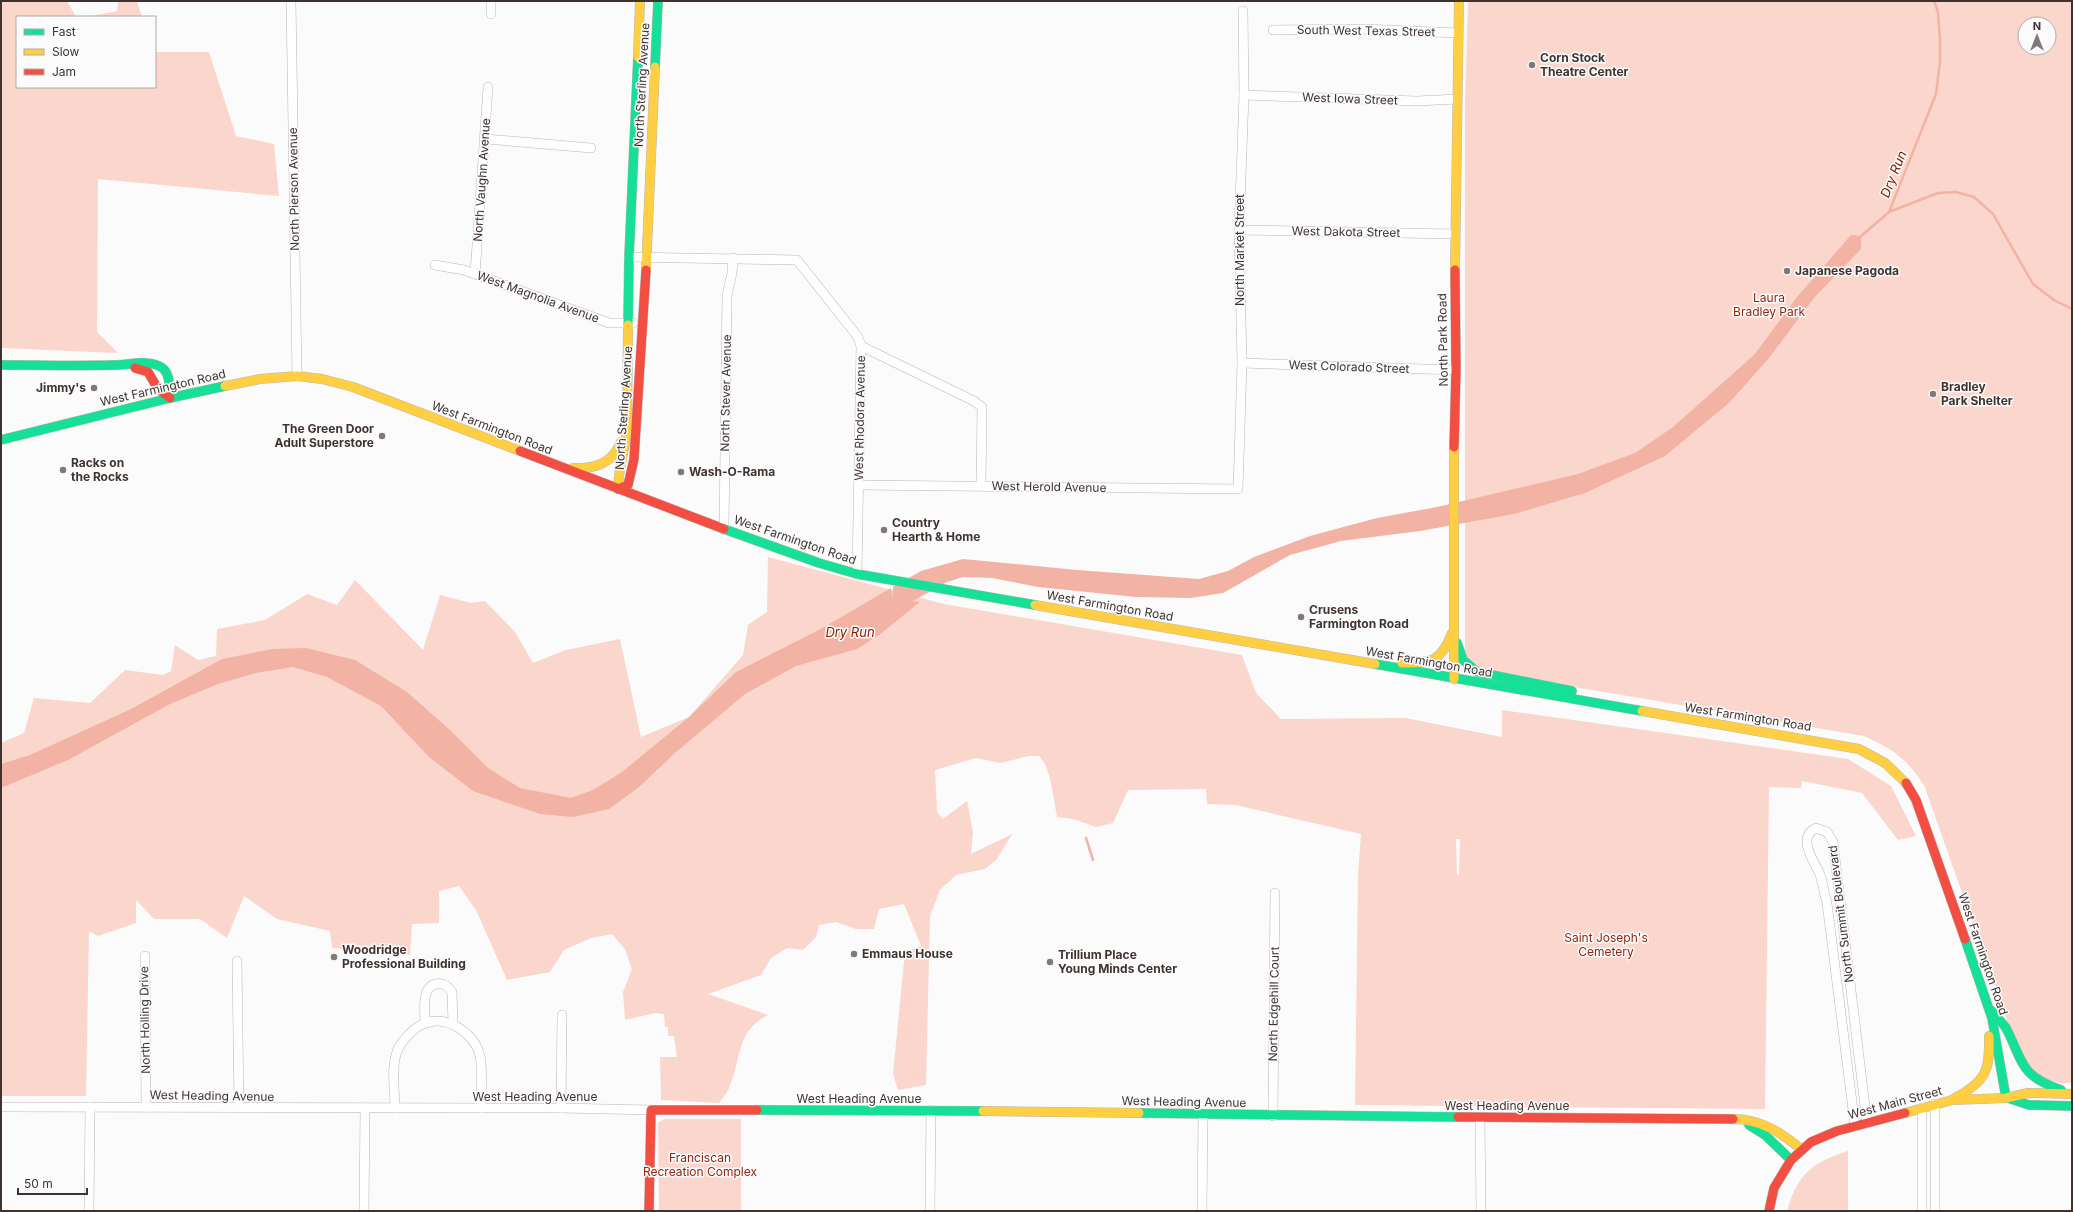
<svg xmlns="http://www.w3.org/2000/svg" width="2073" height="1212" font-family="Inter,sans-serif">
  <rect width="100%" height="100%" fill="#fbfbfb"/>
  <g fill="#fad6cd" fill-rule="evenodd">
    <polygon points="1,1 67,1 76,17 17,17 17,87 155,87 155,52 209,52 236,136 274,144 279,196 98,179 97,332 118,353 1,348"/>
    <polygon points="118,1 137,1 142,17 86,17 117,11"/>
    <path d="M1468,1H2072V1083H2060L2037,1076L2020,1057L1924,785C1905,757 1894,750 1864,736L1479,671L1465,654V103ZM2025,24H2049V48H2025Z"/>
    <path d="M768,557L944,604L1242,655L1256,693L1281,719L1405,718L1502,737V710L1848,759L1891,786L1916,836L1898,840L1862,793L1802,781L1801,788L1769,787L1765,1109L1355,1105L1358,874L1361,834L1236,805L1207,804L1206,789L1128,790L1113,823L1096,827L1073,819L1057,817L1050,778L1045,764L1039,756H1029L1000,763L976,758L935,770L937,812L943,819L967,801L973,832L971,854L1012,834L997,859L985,869L956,875L940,890L930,916L926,1085L898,1090L893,1074L905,952L921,946L904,904L879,909L874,929H856L836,922L819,925L816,937L803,950L787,948L771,958L761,975L708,994L768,1015C735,1032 742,1059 729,1088C727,1093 722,1099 719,1103L661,1100L660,1057H677L674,1036H668V1027H665L664,1014L655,1013L625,1020L623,992L632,969L625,949L612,934L591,938L564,950L550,972L507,980L476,910L459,886L439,891V923L412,924L410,955L332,948L330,931L277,919L244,896L227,938L200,919H154L136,900V923L98,936L89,931L86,1096H1V743L24,733L34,698L90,703L125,670L163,675L171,671L175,645L198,660L216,656L217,629L265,620L307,594L337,605L355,580L423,650L440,595L471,603L485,601L515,632L533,663L566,650L620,639L641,737L689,717L743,655L748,625L767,612ZM1456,839H1460L1459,875H1457Z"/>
    <polygon points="664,1119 741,1119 741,1211 659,1211 658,1123"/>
    <path d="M1848,1151V1211H1787C1797,1174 1813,1162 1848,1151Z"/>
  </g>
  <polygon fill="#f3b3a4" points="1851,235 1861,236 1861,249 1814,298 1769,358 1729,403 1665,456 1585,493 1514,514 1420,531 1341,541 1290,555 1223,593 1191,598 1136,597 1038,587 992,578 963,577 947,582 913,601 908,601 920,602 879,635 857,649 796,666 745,694 675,753 639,787 609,809 573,817 540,814 473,791 429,757 381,706 327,677 293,667 256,673 218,684 170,704 68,760 1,788 1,764 30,755 131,709 222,659 272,649 306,648 355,660 407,692 450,730 488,768 520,788 571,798 593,790 622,772 689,717 736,672 819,630 891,588 893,598 893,587 921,571 963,559 1077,570 1199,579 1228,571 1254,557 1310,536 1377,518 1437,507 1578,474 1635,453 1673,427 1754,355 1797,297"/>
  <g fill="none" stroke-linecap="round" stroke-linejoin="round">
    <g stroke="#f3b3a4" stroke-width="2.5">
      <polyline points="1889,212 1938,193 1956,192 1974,197 1993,214 2033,284 2054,300 2072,309"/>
      <polyline points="1860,237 1889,212 1936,94 1940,62 1940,40 1938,12 1934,1"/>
      <polyline points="1086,838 1093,860"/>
    </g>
    <defs>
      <g id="street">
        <polyline points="291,1 297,376"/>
        <polyline points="491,14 491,1"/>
        <polyline points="1273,30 1363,29 1458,33"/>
        <polyline points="1244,95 1417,101 1457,99"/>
        <polyline points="486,139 591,148"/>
        <polyline points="1239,230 1454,234"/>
        <polyline points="629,257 797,260 858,337 861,346 857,574"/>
        <polyline points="435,265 464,270 609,323 633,323"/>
        <polyline points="475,274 488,87"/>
        <polyline points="861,346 974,401 982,407 981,486"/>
        <polyline points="1242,363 1456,370"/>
        <polyline points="860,485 1238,489 1242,363 1239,230 1244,95 1243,11"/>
        <polyline points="724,529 727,295 732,273 733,258"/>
        <polyline points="145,956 146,1107"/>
        <polyline points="237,961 239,1108"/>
        <path d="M425,1023C425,1010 421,987 436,984C444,982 448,987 452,992L453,1024"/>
        <polyline points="1935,1104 1935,1211"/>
        <polyline points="1,1107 561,1108 651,1110"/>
        <path d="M395,1108C395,1091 390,1064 399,1047C405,1038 415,1026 426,1023C448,1015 475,1034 480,1056C483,1071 481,1093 481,1108"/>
        <polyline points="561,1108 562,1015"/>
        <polyline points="1922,1108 1922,1211"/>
        <polyline points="1273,1116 1275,893"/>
        <polyline points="1480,1118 1481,1211"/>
        <path d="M1855,1126L1827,903C1824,893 1823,882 1819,872C1813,860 1797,837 1816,828L1827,832L1833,842L1867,1123"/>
        <polyline points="89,1211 90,1107"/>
        <polyline points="364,1211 365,1108"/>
        <polyline points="930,1211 931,1110"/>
        <polyline points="1202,1211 1203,1115"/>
      </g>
      <g id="fast">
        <polyline points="655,67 658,1"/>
        <polyline points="628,325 629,257 638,57"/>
        <path d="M1,365C39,365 77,366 115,365C129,365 148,359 161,367C171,373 169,388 170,398"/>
        <polyline points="1,440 170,398 225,386"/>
        <polyline points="724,529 819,563 857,574 1035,605"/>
        <polyline points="1457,643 1463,660 1477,672 1572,691"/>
        <polyline points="1375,664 1642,711"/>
        <polyline points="1965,939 1992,1018 2006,1098"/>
        <path d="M1992,1011C1996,1017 2002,1022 2006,1028C2024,1063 2019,1075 2061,1090"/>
        <polyline points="2008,1098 2029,1105 2072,1106"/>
        <polyline points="757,1110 983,1111"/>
        <polyline points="1139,1113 1458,1117"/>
        <polyline points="1749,1125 1765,1135 1791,1160"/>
      </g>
      <g id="slow">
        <polyline points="638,57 640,1"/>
        <polyline points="646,270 655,67"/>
        <polyline points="1455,270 1459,1"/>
        <polyline points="225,386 260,379 297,376 322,379 353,387 520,451"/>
        <path d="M573,468C595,469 612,464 621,442"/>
        <path d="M618,489C618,469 625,450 627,430L628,325"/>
        <polyline points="1035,605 1375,664"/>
        <path d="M1402,663C1431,663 1441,662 1452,633"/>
        <polyline points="1454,679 1454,447"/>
        <polyline points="1642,711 1859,749 1885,763 1906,783"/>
        <path d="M1955,1098C1986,1081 1990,1071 1989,1036"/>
        <polyline points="983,1111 1139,1113"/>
        <polyline points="1905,1113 1952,1100 2006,1098 2028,1093 2072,1094"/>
        <path d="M1733,1119C1761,1119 1782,1133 1802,1150"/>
      </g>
      <g id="jam">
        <polyline points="135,368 148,372 158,389 170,398"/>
        <polyline points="1454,447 1456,370 1455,270"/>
        <polyline points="520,451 724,529"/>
        <polyline points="618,489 628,485 634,459 646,270"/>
        <polyline points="1906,783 1916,800 1965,939"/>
        <polyline points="1458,1117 1733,1119"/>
        <polyline points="649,1211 651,1110 757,1110"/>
        <polyline points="1769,1211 1774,1188 1791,1160 1811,1142 1837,1131 1905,1113"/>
      </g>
    </defs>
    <use href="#street" stroke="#bbb6b5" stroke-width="10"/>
    <use href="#fast" stroke="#bbb6b5" stroke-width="10"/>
    <use href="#slow" stroke="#bbb6b5" stroke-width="10"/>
    <use href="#jam" stroke="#bbb6b5" stroke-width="10"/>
    <use href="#street" stroke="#fefefe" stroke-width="9"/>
    <use href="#fast" stroke="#16e098" stroke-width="9"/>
    <use href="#slow" stroke="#ffcf43" stroke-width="9"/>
    <use href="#jam" stroke="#f24e42" stroke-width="9"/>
  </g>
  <g fill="#817977" stroke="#fbfbfb" stroke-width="1.5">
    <circle cx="1532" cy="65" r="4"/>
    <circle cx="1787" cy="271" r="4"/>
    <circle cx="94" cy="388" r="4"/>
    <circle cx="1933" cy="394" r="4"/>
    <circle cx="382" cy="436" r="4"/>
    <circle cx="63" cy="470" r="4"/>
    <circle cx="681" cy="472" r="4"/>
    <circle cx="884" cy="530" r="4"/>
    <circle cx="1301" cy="617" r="4"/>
    <circle cx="854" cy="954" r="4"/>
    <circle cx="334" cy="957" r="4"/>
    <circle cx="1050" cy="962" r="4"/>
  </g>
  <g text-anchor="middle" stroke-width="3" stroke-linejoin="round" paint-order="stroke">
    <g font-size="12" fill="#3f3330" stroke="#fbfbfb">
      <text transform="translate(1366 31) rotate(1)" y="4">South West Texas Street</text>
      <text transform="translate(642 85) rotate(-87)" y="4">North Sterling Avenue</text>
      <text transform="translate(1350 99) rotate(2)" y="4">West Iowa Street</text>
      <text transform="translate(482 180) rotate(-86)" y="4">North Vaughn Avenue</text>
      <text transform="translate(294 189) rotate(-91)" y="4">North Pierson Avenue</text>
      <text transform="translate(1346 232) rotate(1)" y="4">West Dakota Street</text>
      <text transform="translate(1240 250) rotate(-90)" y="4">North Market Street</text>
      <text transform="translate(538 297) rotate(20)" y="4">West Magnolia Avenue</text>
      <text transform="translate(1443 340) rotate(-91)" y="4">North Park Road</text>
      <text transform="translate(1349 367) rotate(2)" y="4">West Colorado Street</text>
      <text transform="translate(163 388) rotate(-13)" y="4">West Farmington Road</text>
      <text transform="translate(726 393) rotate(-89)" y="4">North Stever Avenue</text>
      <text transform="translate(624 408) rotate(-86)" y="4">North Sterling Avenue</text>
      <text transform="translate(860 418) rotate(-89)" y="4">West Rhodora Avenue</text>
      <text transform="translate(492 428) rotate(21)" y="4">West Farmington Road</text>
      <text transform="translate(1049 487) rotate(1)" y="4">West Herold Avenue</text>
      <text transform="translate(795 540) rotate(19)" y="4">West Farmington Road</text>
      <text transform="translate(1110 606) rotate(10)" y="4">West Farmington Road</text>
      <text transform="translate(1429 662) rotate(10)" y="4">West Farmington Road</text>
      <text transform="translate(1748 717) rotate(9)" y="4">West Farmington Road</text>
      <text transform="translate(1841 914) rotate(-97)" y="4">North Summit Boulevard</text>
      <text transform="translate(1983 954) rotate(71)" y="4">West Farmington Road</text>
      <text transform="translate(1274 1004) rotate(-89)" y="4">North Edgehill Court</text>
      <text transform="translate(145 1020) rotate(-91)" y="4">North Holling Drive</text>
      <text transform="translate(212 1096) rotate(1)" y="4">West Heading Avenue</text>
      <text x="535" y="1101">West Heading Avenue</text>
      <text x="859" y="1103">West Heading Avenue</text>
      <text transform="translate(1184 1102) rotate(1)" y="4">West Heading Avenue</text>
      <text transform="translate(1895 1103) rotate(-15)" y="4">West Main Street</text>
      <text x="1507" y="1110">West Heading Avenue</text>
    </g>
    <g font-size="12" font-weight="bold" fill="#3f3330" stroke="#fbfbfb" text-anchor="start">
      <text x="1540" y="62">Corn Stock<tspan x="1540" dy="14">Theatre Center</tspan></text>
      <text x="1795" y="275">Japanese Pagoda</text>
      <text x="1941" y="391">Bradley<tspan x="1941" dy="14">Park Shelter</tspan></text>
      <text x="86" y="392" text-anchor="end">Jimmy's</text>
      <text x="374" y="433" text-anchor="end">The Green Door<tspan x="374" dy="14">Adult Superstore</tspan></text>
      <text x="71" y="467">Racks on<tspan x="71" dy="14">the Rocks</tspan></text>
      <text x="689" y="476">Wash-O-Rama</text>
      <text x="892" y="527">Country<tspan x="892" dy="14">Hearth &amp; Home</tspan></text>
      <text x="1309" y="614">Crusens<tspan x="1309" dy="14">Farmington Road</tspan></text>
      <text x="342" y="954">Woodridge<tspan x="342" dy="14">Professional Building</tspan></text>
      <text x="862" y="958">Emmaus House</text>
      <text x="1058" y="959">Trillium Place<tspan x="1058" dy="14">Young Minds Center</tspan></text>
    </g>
    <g font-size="12" fill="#912610" stroke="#fbfbfb">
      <text x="1769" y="302">Laura<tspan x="1769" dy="14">Bradley Park</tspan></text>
      <text x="1606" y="942">Saint Joseph's<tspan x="1606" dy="14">Cemetery</tspan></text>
      <text x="700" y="1162">Franciscan<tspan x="700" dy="14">Recreation Complex</tspan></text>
    </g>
    <g font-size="13" font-style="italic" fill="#831700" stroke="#fbfbfb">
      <text transform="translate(1893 174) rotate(-68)" y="5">Dry Run</text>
      <text x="850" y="637">Dry Run</text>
    </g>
  </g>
  <rect width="2073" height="1212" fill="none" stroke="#3f3330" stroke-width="4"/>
  <rect x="16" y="16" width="140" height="72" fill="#fbfbfb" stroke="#b0abaa"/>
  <rect x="24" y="29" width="20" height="6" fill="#16e098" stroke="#b0abaa"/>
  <text x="52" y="36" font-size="12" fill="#3f3330">Fast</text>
  <rect x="24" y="49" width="20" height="6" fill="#ffcf43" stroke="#b0abaa"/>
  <text x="52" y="56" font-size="12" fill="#3f3330">Slow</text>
  <rect x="24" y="69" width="20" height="6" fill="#f24e42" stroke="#b0abaa"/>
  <text x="52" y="76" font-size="12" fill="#3f3330">Jam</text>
  <g transform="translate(2037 36)"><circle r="19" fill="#fbfbfb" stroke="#b0abaa"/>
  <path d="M0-3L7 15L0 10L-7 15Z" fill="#817977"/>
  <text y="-6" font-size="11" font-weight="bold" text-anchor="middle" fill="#3f3330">N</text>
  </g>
  <path d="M18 1188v6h69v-6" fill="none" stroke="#3f3330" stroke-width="2"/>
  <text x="24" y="1188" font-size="12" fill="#3f3330" stroke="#fbfbfb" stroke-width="3" paint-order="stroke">50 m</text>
</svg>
